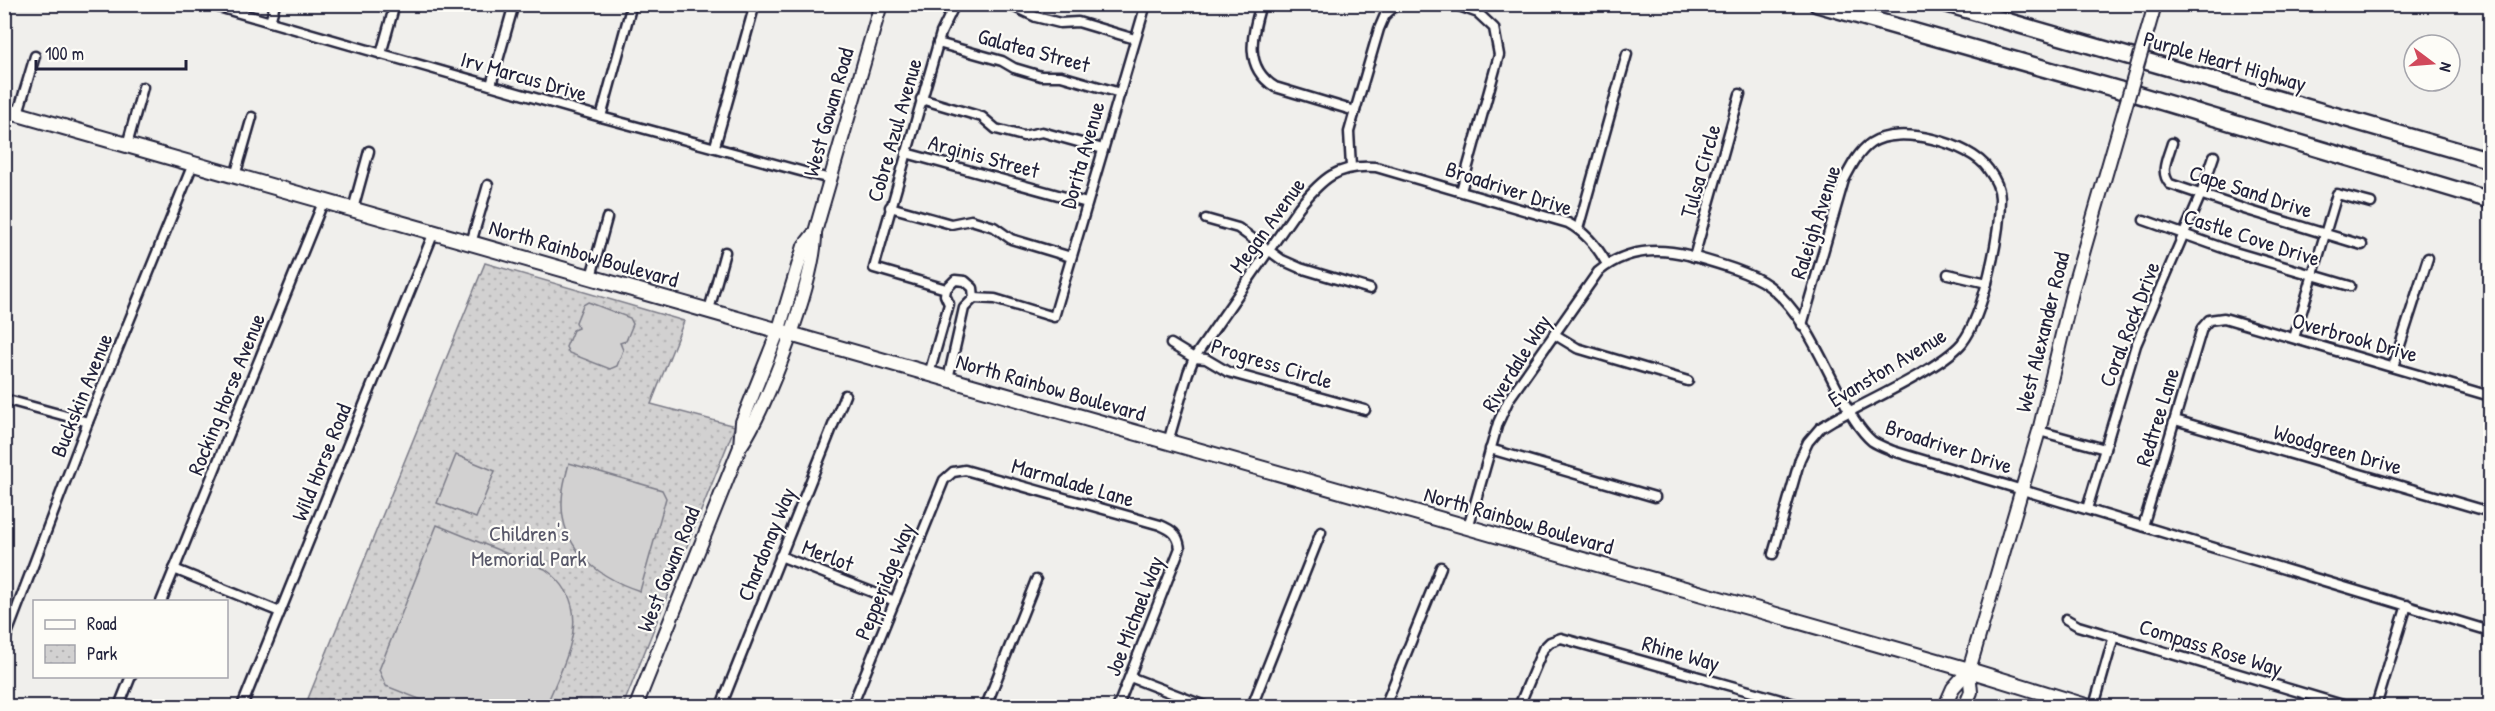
<svg xmlns="http://www.w3.org/2000/svg" width="2495" height="711" font-family="'Patrick Hand',sans-serif">
  <defs>
    <pattern id="park-dots" width="8" height="8" patternUnits="userSpaceOnUse" patternTransform="scale(1.5)"><rect width="8" height="8" fill="#d2d1d1"/><path d="M2 2h.1M6 6h.1" fill="none" stroke="#b4b3b4" stroke-width="1.8" stroke-linecap="round"/></pattern>
  </defs>
  <rect width="100%" height="100%" fill="#f0efec"/>
  <filter id="ink" filterUnits="userSpaceOnUse"><feTurbulence type="fractalNoise" baseFrequency=".0167" numOctaves="2"/><feDisplacementMap in="SourceGraphic" scale="12" xChannelSelector="R" yChannelSelector="G"/><feConvolveMatrix kernelMatrix="1 2 1 2 8 2 1 2 1" color-interpolation-filters="sRGB"/></filter>
  <g filter="url(#ink)">
    <polygon fill="url(#park-dots)" stroke="#7a7a86" stroke-width="1.5" points="485,263 684,321 651,404 735,426 623,706 305,706"/>
    <g fill="#d2d1d1" stroke="#7a7a86" stroke-width="1.5">
      <polygon points="588,302 630,318 633,324 626,341 620,343 623,350 617,366 610,369 569,353 566,347 573,330 578,328 576,322 583,305"/>
      <polygon points="456,455 495,471 476,518 437,503"/>
      <path d="M569,463L662,490L666,498L640,591C594,576 555,544 563,490C564,481 567,472 569,463Z"/>
      <path d="M437,525L545,569C598,606 565,660 546,706H437L386,686L379,670Z"/>
    </g>
    <g fill="none" stroke-linecap="round" stroke-linejoin="round">
      <defs>
        <g id="street">
          <polyline points="208,4 601,117 830,179"/>
          <polyline points="1008,4 1036,17 1060,23 1078,22 1135,39"/>
          <path d="M1261,4C1252,35 1243,67 1275,87L1355,111"/>
          <polyline points="1453,4 1478,13 1494,28 1499,55 1461,191"/>
          <polyline points="270,22 275,4"/>
          <polyline points="938,43 1002,61 1014,68 1041,76 1061,76 1120,93"/>
          <polyline points="381,54 395,4"/>
          <polyline points="491,85 514,4"/>
          <polyline points="921,99 982,117 996,129 1023,136 1042,132 1103,149"/>
          <polyline points="18,113 35,56"/>
          <polyline points="601,117 632,4"/>
          <path d="M2172,143C2168,157 2159,172 2170,184L2244,209L2362,245"/>
          <polyline points="127,145 143,87"/>
          <polyline points="715,146 755,4"/>
          <polyline points="906,153 1087,203"/>
          <polyline points="1351,167 1349,132 1355,111 1379,29 1385,15 1397,4"/>
          <polyline points="235,176 252,117"/>
          <polyline points="890,207 951,224 971,220 994,227 1011,239 1071,257"/>
          <polyline points="353,209 369,151"/>
          <polyline points="1206,219 1238,228 1282,260 1300,268 1370,289"/>
          <polyline points="2144,220 2231,251 2350,286"/>
          <polyline points="1578,229 1627,54"/>
          <polyline points="471,243 488,185"/>
          <polyline points="1694,257 1740,94"/>
          <polyline points="1948,274 1987,283"/>
          <polyline points="591,277 607,218"/>
          <polyline points="946,289 874,268 941,33 955,4"/>
          <polyline points="946,289 955,280 965,281 973,288 974,298"/>
          <polyline points="974,298 995,299 1054,317 1146,4"/>
          <polyline points="709,310 725,252"/>
          <polyline points="1554,334 1577,348 1688,381"/>
          <polyline points="2294,338 2337,194 2371,203"/>
          <polyline points="1171,344 1194,358 1206,359 1228,372 1365,410"/>
          <polyline points="2393,367 2428,258"/>
          <polyline points="929,374 949,304 945,295 946,289"/>
          <polyline points="948,379 964,308 974,298"/>
          <polyline points="4,399 88,422"/>
          <polyline points="2175,420 2490,512"/>
          <polyline points="2039,431 2105,449"/>
          <path d="M1168,442L1188,373L1194,358L1299,207C1322,179 1337,164 1376,167L1568,223C1585,232 1598,248 1607,264"/>
          <polyline points="1490,449 1655,497"/>
          <polyline points="2087,509 2136,345 2201,194 2214,156"/>
          <polyline points="2143,526 2202,328 2209,320 2224,318 2490,396"/>
          <path d="M1468,528L1498,423L1509,399L1598,272C1624,250 1655,247 1688,255C1709,261 1751,272 1769,286C1803,312 1821,359 1841,396C1849,411 1859,430 1872,441C1878,445 1886,448 1893,451L2490,631"/>
          <path d="M1773,554L1800,459L1808,442L1820,428L1833,420C1865,403 1941,368 1962,343C1984,315 2000,234 2000,198C2000,188 1994,177 1988,169C1970,143 1898,124 1871,143C1858,152 1851,167 1844,180L1802,325"/>
          <polyline points="780,556 895,601"/>
          <polyline points="174,569 280,612"/>
          <polyline points="161,602 324,200"/>
          <polyline points="2066,619 2078,626 2346,706"/>
          <polyline points="4,642 88,422 193,164"/>
          <polyline points="1130,677 1205,706"/>
          <polyline points="119,706 131,676"/>
          <polyline points="242,706 434,232"/>
          <polyline points="721,706 845,395"/>
          <path d="M852,706L944,480L953,472L965,470L1160,525C1172,530 1178,534 1180,548L1118,706"/>
          <polyline points="986,706 1036,580"/>
          <polyline points="1252,706 1321,532"/>
          <polyline points="1385,706 1441,567"/>
          <polyline points="1519,706 1543,649 1550,642 1561,638 1802,706"/>
          <polyline points="2094,706 2114,636"/>
          <polyline points="2376,706 2407,605"/>
        </g>
        <g id="secondary">
          <polyline points="2152,15 2155,4"/>
          <polyline points="740,446 742,422 779,329 804,246 815,232"/>
          <path d="M636,706L740,447C767,409 816,278 815,232L881,4"/>
          <polyline points="1945,706 1953,688 1969,670"/>
          <polyline points="1965,706 1971,692 1969,670 2039,431 2073,288 2118,132"/>
        </g>
        <polyline id="primary" points="4,110 1969,670 2086,706"/>
        <g id="highway">
          <polyline points="1817,4 2120,90"/>
          <polyline points="1947,4 2490,160"/>
          <polyline points="2136,94 2490,200"/>
        </g>
      </defs>
      <use href="#street" stroke="#22223b" stroke-width="13"/>
      <use href="#secondary" stroke="#22223b" stroke-width="16"/>
      <use href="#primary" stroke="#22223b" stroke-width="18"/>
      <use href="#highway" stroke="#22223b" stroke-width="20"/>
      <use href="#street" stroke="#fdfcf7" stroke-width="8"/>
      <use href="#secondary" stroke="#fdfcf7" stroke-width="12"/>
      <use href="#primary" stroke="#fdfcf7" stroke-width="14"/>
      <use href="#highway" stroke="#fdfcf7" stroke-width="15"/>
      <defs>
        <polyline id="secondary-bridge" points="2118,132 2152,15"/>
      </defs>
      <use href="#secondary-bridge" stroke="#22223b" stroke-width="16" stroke-linecap="butt"/>
      <use href="#secondary-bridge" stroke="#fdfcf7" stroke-width="12"/>
    </g>
  </g>
  <g text-anchor="middle" stroke-width="4.5" stroke-linejoin="round" paint-order="stroke">
    <g font-size="22" fill="#22223b" stroke="#fdfcf7">
      <text transform="translate(1034 50) rotate(15)" y="8">Galatea Street</text>
      <text transform="translate(2225 61) rotate(16)" y="8">Purple Heart Highway</text>
      <text transform="translate(524 76) rotate(16)" y="8">Irv Marcus Drive</text>
      <text transform="translate(828 112) rotate(-74)" y="8">West Gowan Road</text>
      <text transform="translate(894 130) rotate(-74)" y="8">Cobre Azul Avenue</text>
      <text transform="translate(1082 155) rotate(-74)" y="8">Dorita Avenue</text>
      <text transform="translate(984 156) rotate(15)" y="8">Arginis Street</text>
      <text transform="translate(1700 171) rotate(-74)" y="8">Tulsa Circle</text>
      <text transform="translate(1509 188) rotate(18)" y="8">Broadriver Drive</text>
      <text transform="translate(2251 191) rotate(18)" y="8">Cape Sand Drive</text>
      <text transform="translate(1815 222) rotate(-72)" y="8">Raleigh Avenue</text>
      <text transform="translate(1267 225) rotate(-54)" y="8">Megan Avenue</text>
      <text transform="translate(2252 237) rotate(18)" y="8">Castle Cove Drive</text>
      <text transform="translate(584 253) rotate(16)" y="8">North Rainbow Boulevard</text>
      <text transform="translate(2129 324) rotate(-69)" y="8">Coral Rock Drive</text>
      <text transform="translate(2042 332) rotate(-76)" y="8">West Alexander Road</text>
      <text transform="translate(2355 337) rotate(16)" y="8">Overbrook Drive</text>
      <text transform="translate(1272 363) rotate(17)" y="8">Progress Circle</text>
      <text transform="translate(1516 363) rotate(-58)" y="8">Riverdale Way</text>
      <text transform="translate(1887 367) rotate(-31)" y="8">Evanston Avenue</text>
      <text transform="translate(1051 387) rotate(16)" y="8">North Rainbow Boulevard</text>
      <text transform="translate(226 394) rotate(-68)" y="8">Rocking Horse Avenue</text>
      <text transform="translate(81 395) rotate(-68)" y="8">Buckskin Avenue</text>
      <text transform="translate(2157 417) rotate(-73)" y="8">Redtree Lane</text>
      <text transform="translate(1949 446) rotate(18)" y="8">Broadriver Drive</text>
      <text transform="translate(2338 449) rotate(16)" y="8">Woodgreen Drive</text>
      <text transform="translate(321 462) rotate(-68)" y="8">Wild Horse Road</text>
      <text transform="translate(1073 482) rotate(16)" y="8">Marmalade Lane</text>
      <text transform="translate(1519 520) rotate(16)" y="8">North Rainbow Boulevard</text>
      <text transform="translate(766 544) rotate(-68)" y="8">Chardonay Way</text>
      <text transform="translate(828 555) rotate(21)" y="8">Merlot</text>
      <text transform="translate(668 569) rotate(-68)" y="8">West Gowan Road</text>
      <text transform="translate(884 581) rotate(-68)" y="8">Pepperidge Way</text>
      <text transform="translate(1134 616) rotate(-69)" y="8">Joe Michael Way</text>
      <text transform="translate(2211 647) rotate(17)" y="8">Compass Rose Way</text>
      <text transform="translate(1681 653) rotate(16)" y="8">Rhine Way</text>
    </g>
    <g font-size="22" fill="#575768" stroke="#fdfcf7">
      <text x="529" y="541">Children's<tspan x="529" dy="25">Memorial Park</tspan></text>
    </g>
  </g>
  <rect width="2495" height="711" fill="none" stroke="#fdfcf7" stroke-width="24"/>
  <rect x="12" y="12" width="2471" height="687" fill="none" stroke="#22223b" stroke-width="2" filter="url(#ink)"/>
  <rect x="33" y="600" width="195" height="78" fill="#fdfcf7" stroke="#a5a5ac" stroke-width="1.5"/>
  <rect x="45" y="620" width="30" height="9" fill="#fdfcf7" stroke="#a5a5ac" stroke-width="1.5"/>
  <text x="87" y="630" font-size="18" fill="#22223b">Road</text>
  <rect x="45" y="645" width="30" height="18" fill="url(#park-dots)" stroke="#a5a5ac" stroke-width="1.5"/>
  <text x="87" y="660" font-size="18" fill="#22223b">Park</text>
  <g transform="translate(2432 63) rotate(106)"><circle r="28" fill="#fdfcf7" stroke="#a5a5ac" stroke-width="1.5"/>
  <path d="M0-4.5L10 22L0 15L-10 22Z" fill="#d1495b"/>
  <text y="-9" font-size="16" font-weight="bold" text-anchor="middle" fill="#22223b">N</text>
  </g>
  <path d="M36 60v9h150v-9" fill="none" stroke="#22223b" stroke-width="3"/>
  <text x="45" y="60" font-size="18" fill="#22223b" stroke="#fdfcf7" stroke-width="4.5" paint-order="stroke">100 m</text>
</svg>
